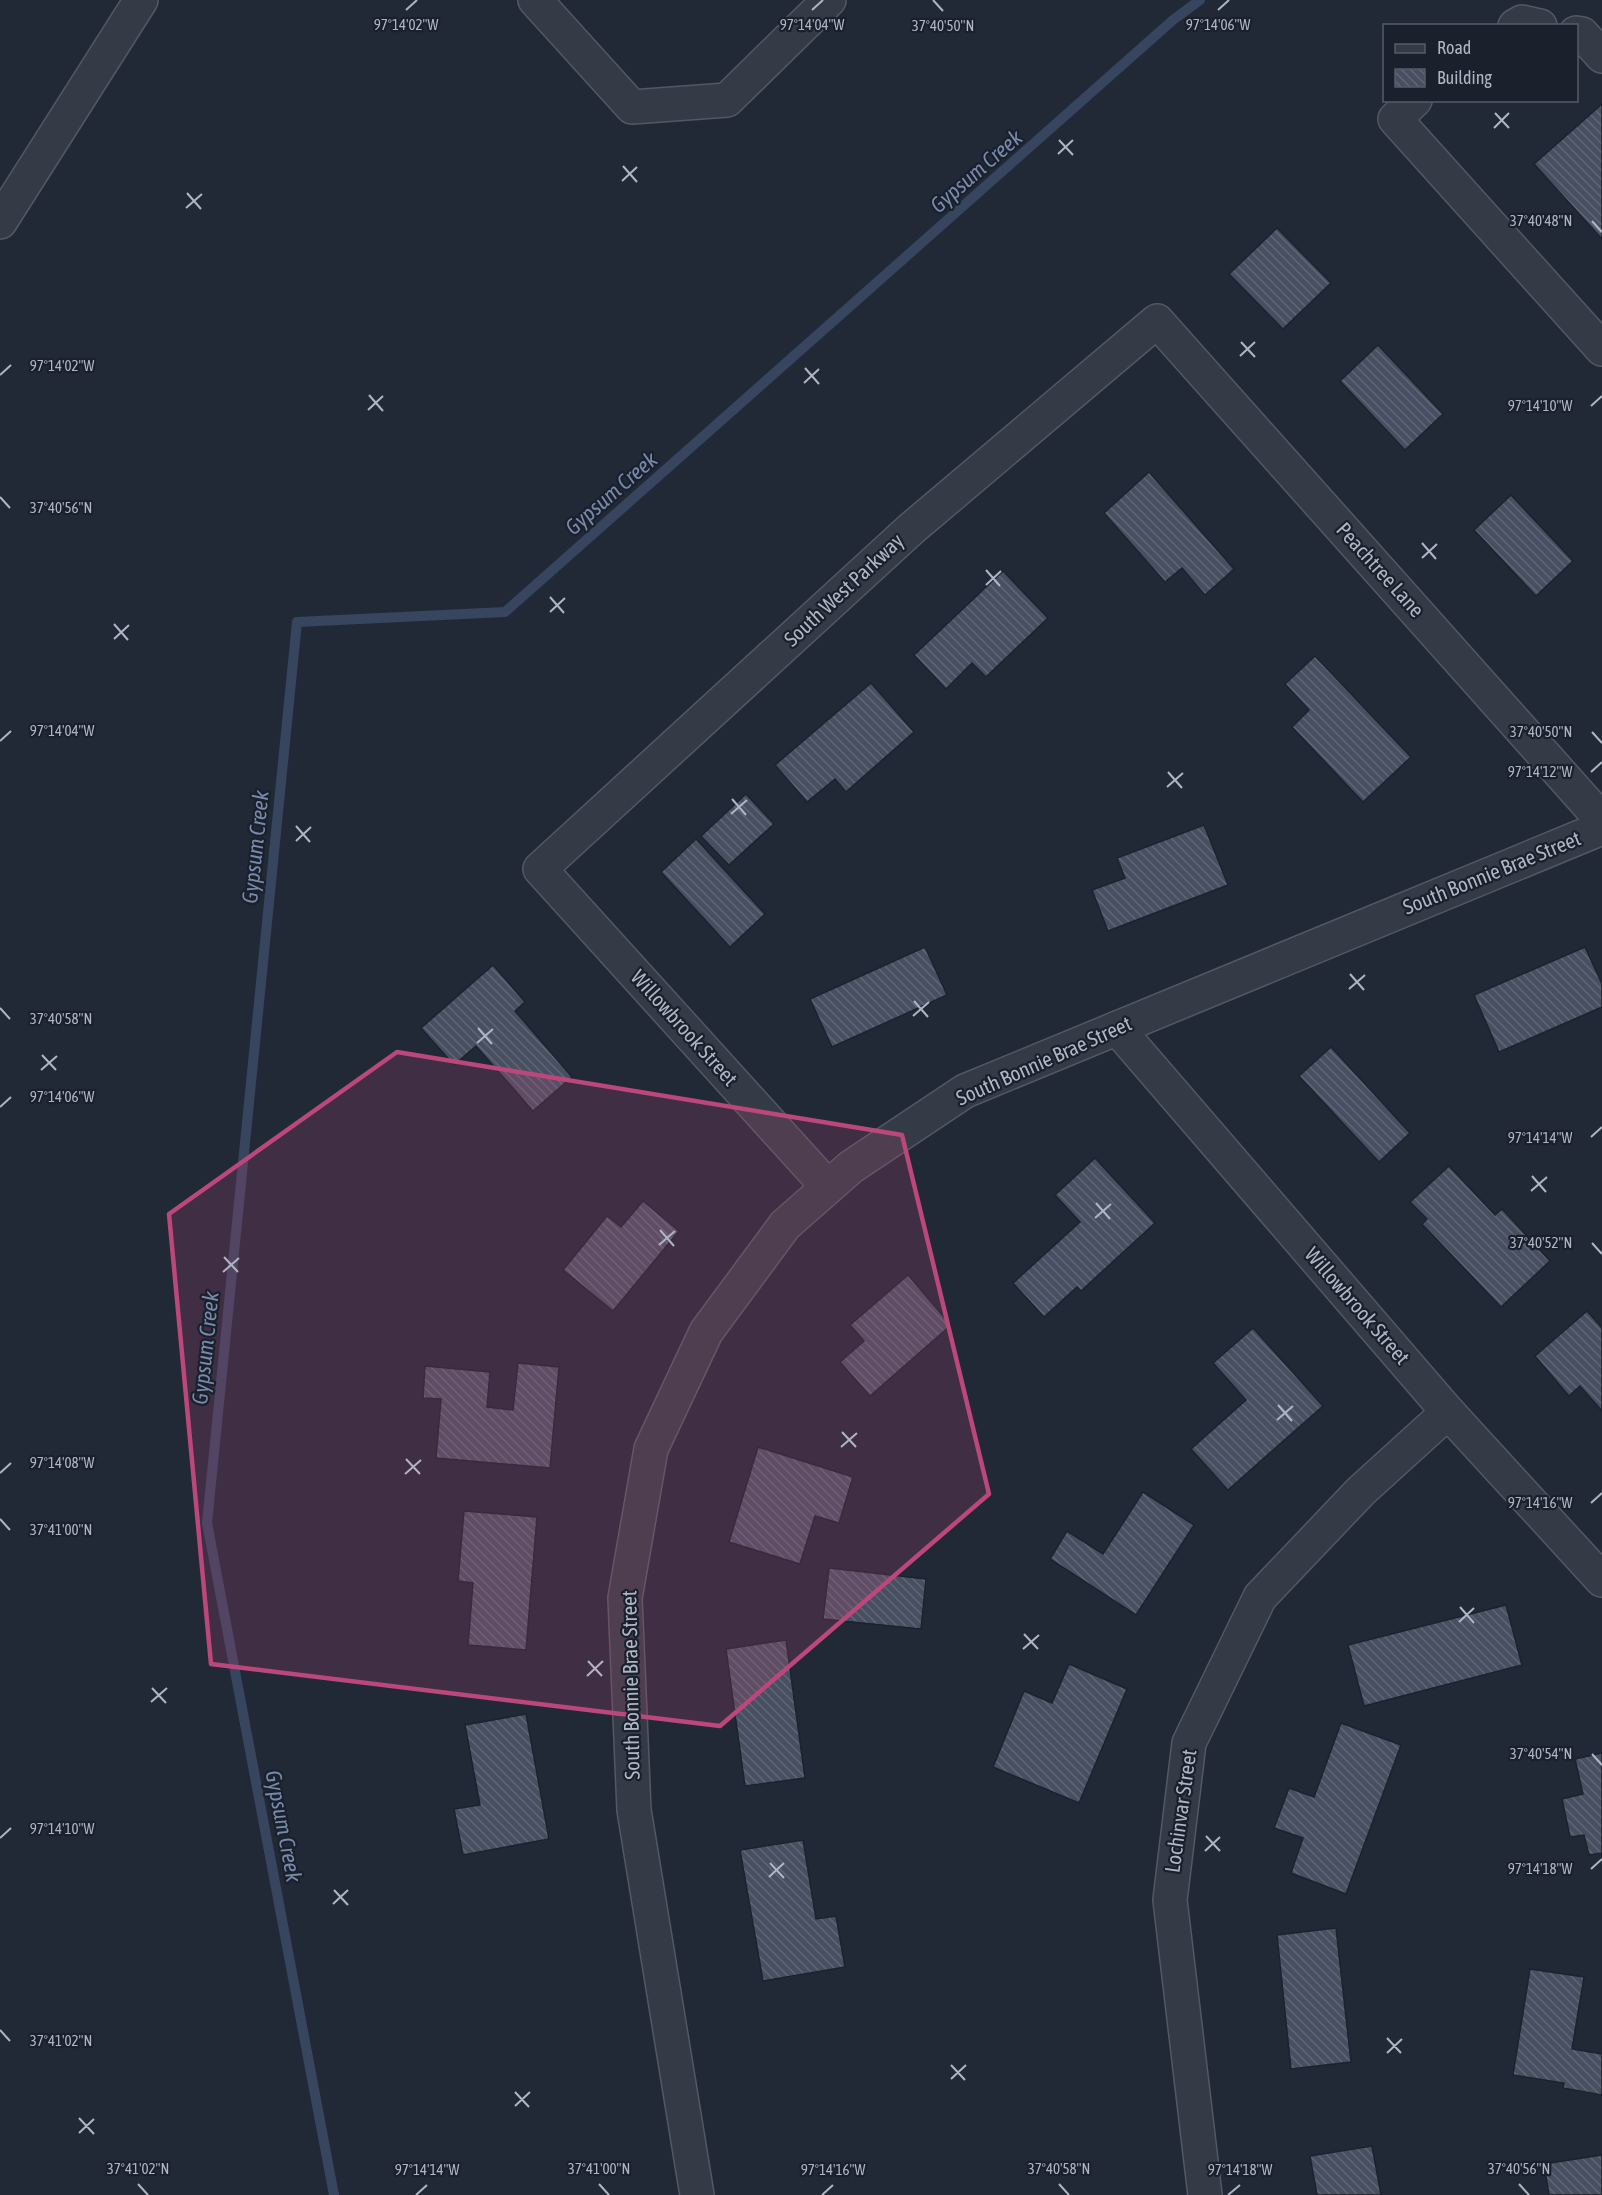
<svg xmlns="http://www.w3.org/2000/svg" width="1602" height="2195" font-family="'Asap Condensed',sans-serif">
  <defs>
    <pattern id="building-back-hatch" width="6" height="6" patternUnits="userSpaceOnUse" patternTransform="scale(1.5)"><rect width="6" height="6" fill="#474f61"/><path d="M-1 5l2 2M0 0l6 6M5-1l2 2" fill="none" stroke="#5f6676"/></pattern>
  </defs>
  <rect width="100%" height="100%" fill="#212937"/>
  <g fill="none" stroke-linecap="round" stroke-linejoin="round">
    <polyline stroke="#37455f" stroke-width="10" points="334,2195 207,1523 297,622 505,612 1173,20 1200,0"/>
  </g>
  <g fill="url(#building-back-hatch)" stroke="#1c222e" stroke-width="1.5">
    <polygon points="1602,104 1602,239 1534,164"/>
    <polygon points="1277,228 1331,283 1283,329 1229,274"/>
    <polygon points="1378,345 1443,414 1405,450 1340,381"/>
    <polygon points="1149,472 1234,569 1205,595 1182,568 1165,582 1104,513"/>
    <polygon points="1511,495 1573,561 1536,596 1474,530"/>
    <polygon points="1003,571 1048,618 986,677 972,663 946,689 914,655"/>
    <polygon points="1315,656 1411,757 1363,802 1292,727 1309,710 1285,684"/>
    <polygon points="871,683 914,732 846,792 835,779 807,802 775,765"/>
    <polygon points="746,794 774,824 729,865 701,836"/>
    <polygon points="1204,825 1228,885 1108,931 1092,890 1125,878 1117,858"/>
    <polygon points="696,839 765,914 730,947 661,872"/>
    <polygon points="925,947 947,995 832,1047 810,999"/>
    <polygon points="1585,947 1602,984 1602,1007 1499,1052 1474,995"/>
    <polygon points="493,965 525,1002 515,1011 572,1077 533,1111 476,1046 454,1065 421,1028"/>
    <polygon points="1331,1047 1410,1133 1379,1162 1299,1076"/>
    <polygon points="1095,1158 1155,1223 1081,1291 1077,1287 1044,1317 1013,1283 1080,1222 1055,1195"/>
    <polygon points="1449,1166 1495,1215 1502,1209 1550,1261 1501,1307 1422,1224 1427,1219 1410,1202"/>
    <polygon points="643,1201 679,1231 613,1311 563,1270 607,1216 621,1227"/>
    <polygon points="908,1275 951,1325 870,1396 840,1362 864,1341 850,1325"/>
    <polygon points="1587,1311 1602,1328 1602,1411 1580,1386 1569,1396 1535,1356"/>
    <polygon points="1253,1328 1323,1406 1228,1490 1191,1449 1246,1400 1213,1363"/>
    <polygon points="518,1363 559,1367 550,1468 436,1458 441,1399 423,1398 425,1366 490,1372 487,1407 513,1410"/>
    <polygon points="758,1447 853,1477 839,1523 815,1516 800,1564 729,1542"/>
    <polygon points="1143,1492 1194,1525 1136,1615 1050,1559 1067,1531 1103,1554"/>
    <polygon points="464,1511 537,1517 526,1650 468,1645 473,1583 458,1581"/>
    <polygon points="829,1568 926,1579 921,1629 823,1619"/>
    <polygon points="1506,1605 1522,1665 1364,1706 1348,1645"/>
    <polygon points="786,1640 805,1778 745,1786 726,1649"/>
    <polygon points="1069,1664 1127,1689 1079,1803 993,1767 1024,1691 1052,1703"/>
    <polygon points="526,1714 549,1839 463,1855 454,1809 480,1805 465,1725"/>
    <polygon points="1341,1723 1401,1745 1346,1894 1291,1873 1303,1838 1274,1828 1289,1788 1314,1797"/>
    <polygon points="1602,1753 1602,1853 1589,1855 1584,1835 1570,1837 1562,1799 1583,1794 1575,1759"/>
    <polygon points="803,1840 816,1919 836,1916 845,1967 763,1981 740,1850"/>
    <polygon points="1336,1928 1351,2062 1291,2069 1277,1935"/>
    <polygon points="1530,1969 1584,1977 1572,2049 1602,2054 1602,2095 1563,2088 1564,2083 1513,2075"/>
    <polygon points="1372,2146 1381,2195 1317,2195 1310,2156"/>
    <polygon points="1602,2155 1602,2195 1549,2195 1544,2164"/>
  </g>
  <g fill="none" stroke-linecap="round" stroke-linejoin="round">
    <defs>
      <g id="minor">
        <polyline points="535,0 632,107 727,100 829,0"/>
        <polyline points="1515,26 1522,22 1540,26"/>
        <polyline points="1576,33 1582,34 1602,56"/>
        <polyline points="1415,100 1395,119 1602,349"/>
        <polyline points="0,222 141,0"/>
        <polyline points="1117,1028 1448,1412 1602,1580"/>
        <polyline points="828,1187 540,869 911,529 1157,321 1602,820"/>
        <polyline points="697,2195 634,1810 625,1598 651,1449 706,1332 785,1225 851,1167 965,1091 1602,828"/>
        <polyline points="1205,2195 1170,1900 1189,1743 1260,1597 1361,1491 1448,1412"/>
      </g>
    </defs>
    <use href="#minor" stroke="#525865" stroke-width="36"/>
    <use href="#minor" stroke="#343b47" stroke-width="33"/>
  </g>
  <path fill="#bc477a" fill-opacity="0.2" stroke="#bc477a" stroke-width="4.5" stroke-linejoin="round" d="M397,1052L902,1135L989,1494L720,1726L211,1664L169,1214Z"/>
  <path fill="none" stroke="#afb5c4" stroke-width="2" d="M933,0L943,11M406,10L417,0M812,10L823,0M1218,10L1229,0M1495,113L1509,128M1494,128L1509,113M1059,140L1073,155M1058,154L1073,140M623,166L637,182M622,181L637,167M187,193L201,209M186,208L202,194M1592,221L1602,232M1241,342L1255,357M1240,356L1255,342M805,368L819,384M0,375L11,365M804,383L819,369M369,395L383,411M1591,406L1602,396M368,410L383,396M0,497L10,508M1422,543L1436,559M1422,558L1437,544M986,570L1000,586M986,585L1001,571M550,597L564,613M550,612L565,598M114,624L128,640M114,639L129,625M1592,732L1602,743M0,741L11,731M1168,772L1182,788M1591,772L1602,762M1167,787L1183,773M732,799L746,815M731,814L747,800M296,826L310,842M296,841L311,827M1350,974L1364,990M1349,989L1365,975M914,1001L928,1017M0,1008L10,1019M913,1016L929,1002M478,1028L492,1044M477,1043L493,1029M42,1055L56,1070M41,1070L57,1056M0,1107L11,1097M1591,1137L1602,1127M1532,1176L1546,1192M1531,1191L1547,1177M1096,1203L1110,1219M1095,1218L1111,1204M660,1230L674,1246M1592,1243L1602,1254M659,1245L675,1231M224,1257L238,1272M223,1272L239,1258M1278,1405L1292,1421M1277,1420L1293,1406M842,1432L856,1447M841,1447L857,1433M406,1459L420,1474M0,1473L11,1463M405,1474L421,1460M1591,1503L1602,1493M0,1519L10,1530M1460,1607L1474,1623M1459,1622L1474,1608M1024,1634L1038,1649M1023,1649L1039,1635M588,1661L602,1676M587,1676L603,1661M152,1688L166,1703M151,1702L167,1688M1592,1754L1602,1765M1206,1836L1220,1851M0,1838L11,1828M1205,1851L1220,1837M770,1863L784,1878M1591,1869L1602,1859M769,1877L784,1863M334,1890L348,1905M333,1904L348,1890M0,2030L10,2041M1387,2038L1401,2053M1387,2053L1402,2039M951,2065L965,2080M951,2079L966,2065M515,2092L529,2107M515,2106L530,2092M79,2118L94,2134M79,2133L94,2119M138,2184L148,2195M599,2184L609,2195M1059,2184L1069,2195M1519,2184L1529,2195M416,2195L427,2185M822,2195L833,2185M1228,2195L1240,2185"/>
  <g text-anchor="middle" stroke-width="4.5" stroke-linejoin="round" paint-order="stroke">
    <g font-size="21" fill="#afb5c4" stroke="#1a202c">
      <text transform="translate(1380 570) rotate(48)" y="7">Peachtree Lane</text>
      <text transform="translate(844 590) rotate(-43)" y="7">South West Parkway</text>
      <text transform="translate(1492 873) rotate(-22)" y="7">South Bonnie Brae Street</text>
      <text transform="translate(684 1028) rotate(48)" y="7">Willowbrook Street</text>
      <text transform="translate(1044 1061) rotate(-24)" y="7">South Bonnie Brae Street</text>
      <text transform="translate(1357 1306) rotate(49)" y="7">Willowbrook Street</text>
      <text transform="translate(631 1685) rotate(-91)" y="7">South Bonnie Brae Street</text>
      <text transform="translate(1181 1811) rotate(-82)" y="7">Lochinvar Street</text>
    </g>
    <g font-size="22" font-style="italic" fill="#788aab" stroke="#1a202c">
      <text transform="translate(976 171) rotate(-41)" y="8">Gypsum Creek</text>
      <text transform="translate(611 493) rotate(-41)" y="8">Gypsum Creek</text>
      <text transform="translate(255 847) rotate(-84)" y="8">Gypsum Creek</text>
      <text transform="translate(205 1348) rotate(-84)" y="8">Gypsum Creek</text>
      <text transform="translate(284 1826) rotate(79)" y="8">Gypsum Creek</text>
    </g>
  </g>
  <g font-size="15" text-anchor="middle" fill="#afb5c4" stroke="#1a202c" stroke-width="4.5" stroke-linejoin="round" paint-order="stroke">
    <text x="406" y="30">97°14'02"W</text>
    <text x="812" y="30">97°14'04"W</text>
    <text x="1218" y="30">97°14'06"W</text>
    <text x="943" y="31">37°40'50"N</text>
    <text x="1541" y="226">37°40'48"N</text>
    <text x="62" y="371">97°14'02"W</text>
    <text x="1540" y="411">97°14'10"W</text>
    <text x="61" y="513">37°40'56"N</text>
    <text x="62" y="736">97°14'04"W</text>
    <text x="1541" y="737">37°40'50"N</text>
    <text x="1540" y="777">97°14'12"W</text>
    <text x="61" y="1024">37°40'58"N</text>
    <text x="62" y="1102">97°14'06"W</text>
    <text x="1540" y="1143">97°14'14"W</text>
    <text x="1541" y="1248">37°40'52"N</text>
    <text x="62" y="1468">97°14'08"W</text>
    <text x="1540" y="1508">97°14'16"W</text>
    <text x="61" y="1535">37°41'00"N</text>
    <text x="1541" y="1759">37°40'54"N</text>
    <text x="62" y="1834">97°14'10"W</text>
    <text x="1540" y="1874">97°14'18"W</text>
    <text x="61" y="2046">37°41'02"N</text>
    <text x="138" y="2174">37°41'02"N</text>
    <text x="599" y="2174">37°41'00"N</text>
    <text x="1059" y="2174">37°40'58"N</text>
    <text x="1519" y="2174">37°40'56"N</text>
    <text x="427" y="2175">97°14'14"W</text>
    <text x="833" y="2175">97°14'16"W</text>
    <text x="1240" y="2175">97°14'18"W</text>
  </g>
  <rect x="1383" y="24" width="195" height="78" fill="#1a202c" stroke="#565c69" stroke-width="1.5"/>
  <rect x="1395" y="44" width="30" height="9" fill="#343b47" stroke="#565c69" stroke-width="1.5"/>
  <text x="1437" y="54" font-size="18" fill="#afb5c4">Road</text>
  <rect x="1395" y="69" width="30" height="18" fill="url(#building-back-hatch)" stroke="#565c69" stroke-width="1.5"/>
  <text x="1437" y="84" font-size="18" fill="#afb5c4">Building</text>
</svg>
